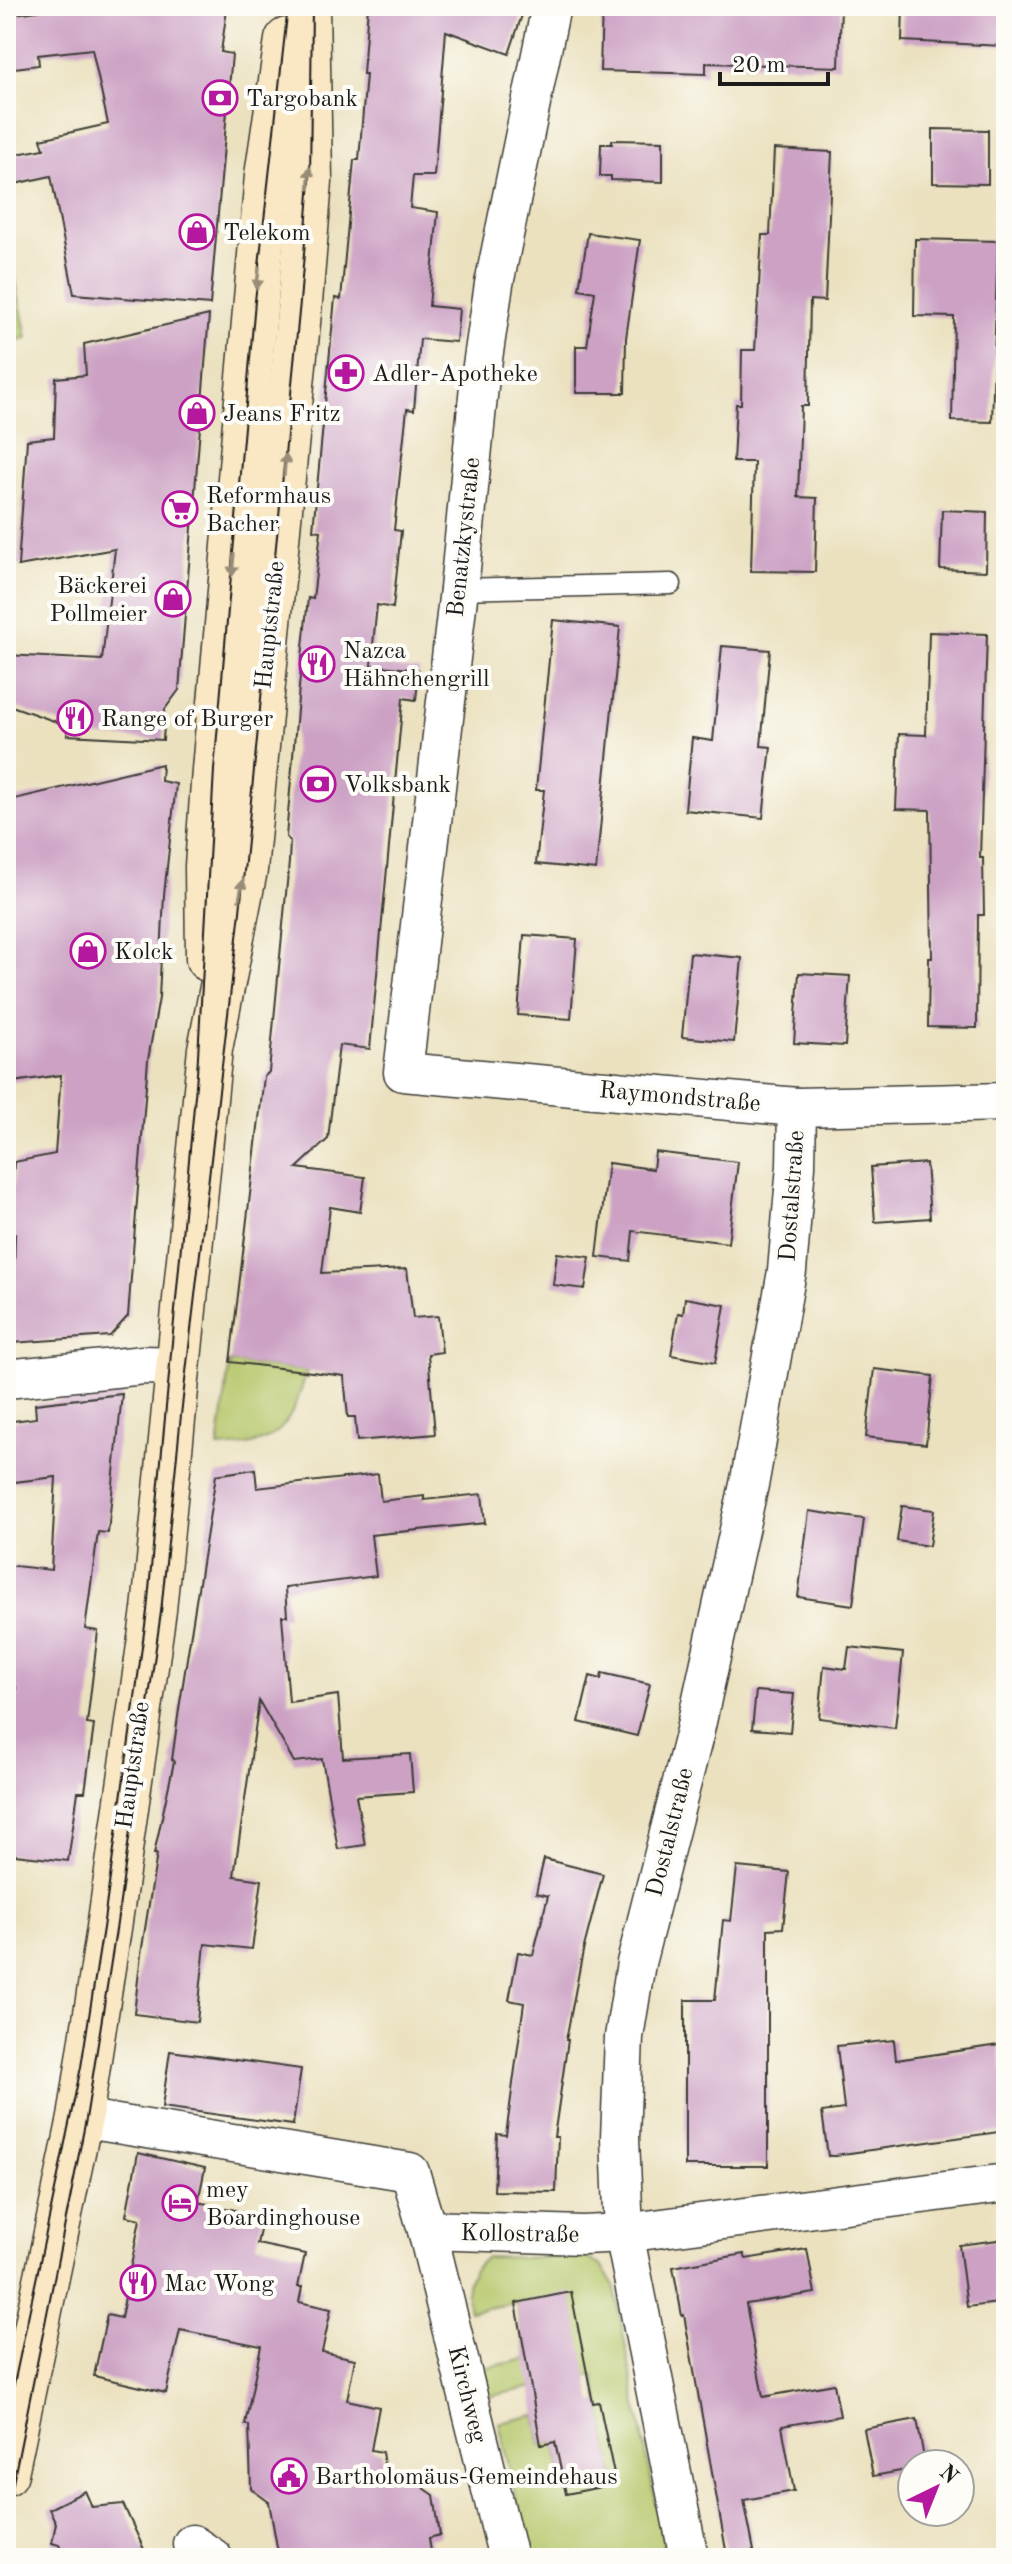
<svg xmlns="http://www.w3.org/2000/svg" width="1012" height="2564" font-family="'Old Standard TT',serif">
  <rect width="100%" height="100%" fill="#fdfcf7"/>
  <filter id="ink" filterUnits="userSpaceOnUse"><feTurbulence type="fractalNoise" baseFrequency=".0125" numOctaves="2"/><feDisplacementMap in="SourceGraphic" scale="16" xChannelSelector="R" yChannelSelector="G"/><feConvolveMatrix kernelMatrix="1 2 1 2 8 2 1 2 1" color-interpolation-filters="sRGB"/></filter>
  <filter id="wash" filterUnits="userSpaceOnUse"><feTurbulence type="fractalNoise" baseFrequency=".006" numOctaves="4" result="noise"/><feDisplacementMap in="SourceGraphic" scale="32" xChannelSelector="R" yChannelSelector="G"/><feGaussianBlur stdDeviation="1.8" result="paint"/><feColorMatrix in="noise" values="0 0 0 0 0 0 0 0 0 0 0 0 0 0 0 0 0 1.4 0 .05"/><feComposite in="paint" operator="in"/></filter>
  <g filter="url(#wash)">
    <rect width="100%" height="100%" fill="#ebe1bf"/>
    <g fill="#b5c669" stroke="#687142" stroke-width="2">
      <polygon points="6,232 27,338 6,342"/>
      <path d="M230,1362L307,1371C290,1428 279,1446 218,1448Z"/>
      <path d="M486,2257L587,2258L601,2266L614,2285L664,2548L612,2558H530L499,2423L535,2415L541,2445L555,2442L566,2494L616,2484L594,2375L485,2397L479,2369L527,2359L516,2303L469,2311C464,2285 465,2275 486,2257Z"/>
    </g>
    <g id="blocks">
      <g fill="#cca1c4">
        <polygon points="38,6 206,6 227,9 221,52 232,54 210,305 74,294 51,176 6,186 6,156 44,149 41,139 108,124 92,49 38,55 39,65 6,69 6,15 39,11"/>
        <polygon points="368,6 525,6 509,54 446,31 434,176 413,176 410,208 438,212 429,306 459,309 456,342 420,339 414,410 407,409 394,530 401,531 393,608 377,605 371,665 419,670 416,700 403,698 370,1049 339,1045 328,1139 297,1168 365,1177 360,1212 330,1207 322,1273 407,1269 413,1318 438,1316 442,1352 428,1354 435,1434 357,1441 355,1417 348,1417 344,1376 230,1362 264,1077 269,1072 289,862 290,841 286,837 299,687 308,598 313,599 321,531 313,530 335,298 341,299 354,160 359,160 366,74 363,74"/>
        <polygon points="602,6 841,6 839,67 706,63 706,74 600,71"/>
        <polygon points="903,6 1004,6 1003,46 902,41"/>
        <polygon points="933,129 988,130 988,184 933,183"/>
        <polygon points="612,140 663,141 663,182 611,180 611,176 600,176 601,144 612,144"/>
        <polygon points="774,149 832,152 825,301 810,300 808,406 801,406 798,497 817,498 815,572 751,571 754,462 733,462 736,404 741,404 742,350 755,350 762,235 770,235"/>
        <polygon points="588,233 640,240 626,338 625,393 576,393 576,346 587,346 595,292 579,289"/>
        <polygon points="915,239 998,241 992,422 952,421 954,317 914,316"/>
        <polygon points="209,315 179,690 165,709 163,740 67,735 68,726 6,704 6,655 102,660 115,549 18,566 27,440 54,437 56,378 86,375 84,344"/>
        <polygon points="942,510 987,512 986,571 940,569"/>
        <polygon points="553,620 620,627 596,870 536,864 544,790 536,790"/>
        <polygon points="929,632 987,634 980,858 983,858 984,915 978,915 977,1028 928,1027 929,958 932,958 930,810 896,809 899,734 926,735"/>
        <polygon points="722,646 770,650 761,746 771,747 763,818 685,810 692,738 713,741"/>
        <polygon points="162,764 161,781 176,784 164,895 159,998 148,1060 128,1316 110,1336 12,1343 15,1234 10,1233 14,1162 55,1154 61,1075 6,1083 6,801"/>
        <polygon points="524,935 577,939 571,1019 518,1015"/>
        <polygon points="690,953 742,958 734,1042 682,1037"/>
        <polygon points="799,973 850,976 845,1046 794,1043"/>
        <polygon points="655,1152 738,1162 728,1243 633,1231 630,1261 597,1257 608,1163 653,1169"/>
        <polygon points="926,1163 930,1218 875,1222 871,1167"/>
        <polygon points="557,1253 590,1257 585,1289 553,1285"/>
        <polygon points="685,1298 725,1305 715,1363 671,1355 678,1313 683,1314"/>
        <polygon points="874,1369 933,1376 926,1444 866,1437"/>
        <polygon points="122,1394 108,1533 98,1532 85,1629 98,1631 87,1724 94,1725 85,1792 78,1792 68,1861 6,1854 6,1758 16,1688 6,1687 6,1565 51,1570 56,1477 6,1483 6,1422 36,1418 35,1404"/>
        <polygon points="255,1469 257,1488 378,1474 381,1501 424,1496 424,1500 482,1494 485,1523 371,1535 376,1576 285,1588 287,1616 282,1616 289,1702 338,1695 343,1758 410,1754 413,1792 356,1796 365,1845 338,1849 322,1759 294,1762 259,1701 234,1876 262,1880 252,1949 205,1944 197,2022 134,2014 141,1954 157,1854 154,1854 174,1762 172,1760 179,1709 216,1475"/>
        <polygon points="902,1506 934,1510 929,1546 897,1541"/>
        <polygon points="809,1511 864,1519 853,1605 798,1597"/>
        <polygon points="849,1647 903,1653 895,1728 819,1718 824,1666 846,1669"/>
        <polygon points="602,1673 650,1684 637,1736 579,1722 590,1676 601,1679"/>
        <polygon points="756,1691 794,1694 790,1732 752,1729"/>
        <polygon points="544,1859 603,1874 583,1951 566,2040 568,2040 554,2137 558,2137 556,2192 494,2191 497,2134 506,2135 524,2003 509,2000 518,1952 533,1955 548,1896 536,1893"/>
        <polygon points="737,1867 789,1872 783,1928 768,1929 768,2166 685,2166 685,2000 715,2000 723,1920 731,1921"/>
        <polygon points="894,2040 896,2060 999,2045 1006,2093 1006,2131 828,2156 822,2112 844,2109 837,2046"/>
        <polygon points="170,2051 301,2069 293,2125 162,2107"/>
        <polygon points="138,2153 205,2168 198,2202 263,2216 257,2244 305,2254 298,2287 302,2287 299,2302 331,2309 322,2352 355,2359 347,2400 379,2407 371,2450 382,2452 386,2478 405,2475 434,2495 440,2535 429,2538 432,2558 279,2558 269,2502 251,2489 249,2425 245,2424 261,2346 180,2330 166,2393 94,2376 107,2315 121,2318 140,2219 126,2216"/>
        <polygon points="1006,2239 1006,2302 967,2307 959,2245"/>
        <polygon points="807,2249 815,2293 746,2304 763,2397 834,2384 840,2416 782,2426 794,2491 744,2500 754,2551 727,2556 684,2315 682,2316 673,2267 744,2254 746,2259"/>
        <polygon points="571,2292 593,2403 599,2402 616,2484 566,2494 555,2442 541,2445 516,2303"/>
        <polygon points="917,2419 925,2464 912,2464 912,2469 873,2476 864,2429"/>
        <polygon points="85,2491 92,2507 123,2504 148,2558 66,2558 59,2545 52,2543 56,2523 49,2509"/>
      </g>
    </g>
  </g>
  <g filter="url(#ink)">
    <use href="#blocks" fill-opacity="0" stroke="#3b3a34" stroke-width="2"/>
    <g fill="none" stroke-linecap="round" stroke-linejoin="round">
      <defs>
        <polyline id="lane" points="459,589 671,584"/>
        <g id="street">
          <polyline points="551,6 494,284 479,386 459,589 403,1072 797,1107 1006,1102"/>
          <polyline points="6,1379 144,1365 179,1366"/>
          <polyline points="80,2118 410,2172 427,2230 508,2558"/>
          <polyline points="427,2230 583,2235 624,2233 1006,2183"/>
          <polyline points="192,2544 213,2558"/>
          <polyline points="689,2558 624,2233 620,2138 624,2037 636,1963 694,1735 750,1480 787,1271 796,1166 797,1107"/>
        </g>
        <g id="secondary">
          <polyline points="208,959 207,866 214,770 267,176 287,40"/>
          <polyline points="6,2473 80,2118 109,1928 154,1610 210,1049 245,870 300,302 310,181 307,6"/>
        </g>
      </defs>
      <use href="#lane" stroke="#3b3a34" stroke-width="23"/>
      <use href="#street" stroke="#3b3a34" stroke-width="41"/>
      <use href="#secondary" stroke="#3b3a34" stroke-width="47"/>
      <use href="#lane" stroke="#fff" stroke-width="20"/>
      <use href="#street" stroke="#fff" stroke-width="38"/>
      <use href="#secondary" stroke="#fae7c3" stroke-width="44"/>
      <g stroke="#1c1c1c" stroke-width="2">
        <polyline points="6,2422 81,2067 103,1928 147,1611 197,1074 214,770 255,301 288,6"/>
        <polyline points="6,2518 86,2119 116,1930 161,1612 181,1415 240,912 300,302 310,181 312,6"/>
      </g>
    </g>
    <defs><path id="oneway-solid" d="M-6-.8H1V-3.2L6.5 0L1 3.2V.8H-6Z" transform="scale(2)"/></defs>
    <g fill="#968c78">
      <use href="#oneway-solid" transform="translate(309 178) rotate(-88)"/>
      <use href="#oneway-solid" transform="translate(258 278) rotate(96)"/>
      <use href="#oneway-solid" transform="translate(285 465) rotate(-85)"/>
      <use href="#oneway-solid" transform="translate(233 565) rotate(95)"/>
      <use href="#oneway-solid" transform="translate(241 890) rotate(-79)"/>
    </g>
  </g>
  <defs>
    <symbol id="bank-ring" viewBox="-11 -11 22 22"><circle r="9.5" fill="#fdfcf7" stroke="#b5179e" stroke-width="1.5"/><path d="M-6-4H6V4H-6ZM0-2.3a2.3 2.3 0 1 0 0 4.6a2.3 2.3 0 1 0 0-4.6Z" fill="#b5179e"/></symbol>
    <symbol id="shop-ring" viewBox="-11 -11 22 22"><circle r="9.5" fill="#fdfcf7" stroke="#b5179e" stroke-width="1.5"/><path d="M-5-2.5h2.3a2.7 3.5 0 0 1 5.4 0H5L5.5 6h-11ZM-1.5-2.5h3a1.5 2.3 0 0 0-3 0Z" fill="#b5179e"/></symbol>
    <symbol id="pharmacy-ring" viewBox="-11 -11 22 22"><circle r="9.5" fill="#fdfcf7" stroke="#b5179e" stroke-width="1.5"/><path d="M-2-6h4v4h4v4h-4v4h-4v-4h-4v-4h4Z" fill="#b5179e"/></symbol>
    <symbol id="supermarket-ring" viewBox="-11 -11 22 22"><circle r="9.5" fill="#fdfcf7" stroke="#b5179e" stroke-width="1.5"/><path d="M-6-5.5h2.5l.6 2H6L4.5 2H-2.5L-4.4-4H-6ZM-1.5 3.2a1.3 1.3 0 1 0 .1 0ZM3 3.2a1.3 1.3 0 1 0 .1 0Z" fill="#b5179e"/></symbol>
    <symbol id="restaurant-ring" viewBox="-11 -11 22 22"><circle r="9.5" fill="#fdfcf7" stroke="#b5179e" stroke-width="1.5"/><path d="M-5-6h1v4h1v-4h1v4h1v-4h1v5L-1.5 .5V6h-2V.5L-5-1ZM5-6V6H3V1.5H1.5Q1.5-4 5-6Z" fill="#b5179e"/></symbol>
    <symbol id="hotel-ring" viewBox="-11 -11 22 22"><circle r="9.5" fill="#fdfcf7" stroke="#b5179e" stroke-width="1.5"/><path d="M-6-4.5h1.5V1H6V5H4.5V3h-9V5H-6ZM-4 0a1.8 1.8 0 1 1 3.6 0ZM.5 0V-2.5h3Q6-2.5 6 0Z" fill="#b5179e"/></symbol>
    <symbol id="civic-ring" viewBox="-11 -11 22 22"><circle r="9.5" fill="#fdfcf7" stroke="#b5179e" stroke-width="1.5"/><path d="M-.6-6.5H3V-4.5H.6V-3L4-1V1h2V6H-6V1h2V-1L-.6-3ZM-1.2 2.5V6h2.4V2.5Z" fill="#b5179e"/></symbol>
  </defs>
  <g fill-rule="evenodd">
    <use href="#bank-ring" x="200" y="78" width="40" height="40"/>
    <use href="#shop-ring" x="177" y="212" width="40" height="40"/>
    <use href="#pharmacy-ring" x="326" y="353" width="40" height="40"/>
    <use href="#shop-ring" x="177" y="393" width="40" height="40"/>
    <use href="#supermarket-ring" x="160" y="489" width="40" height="40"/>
    <use href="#shop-ring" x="153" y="579" width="40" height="40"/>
    <use href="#restaurant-ring" x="297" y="644" width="40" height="40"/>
    <use href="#restaurant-ring" x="55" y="698" width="40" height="40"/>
    <use href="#bank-ring" x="298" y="764" width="40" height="40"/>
    <use href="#shop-ring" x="68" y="931" width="40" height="40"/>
    <use href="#hotel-ring" x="160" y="2183" width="40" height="40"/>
    <use href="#restaurant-ring" x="118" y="2263" width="40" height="40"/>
    <use href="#civic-ring" x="269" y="2456" width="40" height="40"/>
  </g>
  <g text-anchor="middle" stroke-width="8" stroke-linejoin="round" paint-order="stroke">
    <g font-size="24" fill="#1c1c1c" stroke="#fdfcf7" text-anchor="start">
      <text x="246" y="106">Targobank</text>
      <text x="223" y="240">Telekom</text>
      <text x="372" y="381">Adler-Apotheke</text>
      <text x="223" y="421">Jeans Fritz</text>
      <text x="206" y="503">Reformhaus<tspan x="206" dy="28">Bacher</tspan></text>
      <text x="147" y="593" text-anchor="end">Bäckerei<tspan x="147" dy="28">Pollmeier</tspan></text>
      <text x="343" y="658">Nazca<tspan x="343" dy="28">Hähnchengrill</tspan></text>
      <text x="101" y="726">Range of Burger</text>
      <text x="344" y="792">Volksbank</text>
      <text x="114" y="959">Kolck</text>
      <text x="206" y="2197">mey<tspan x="206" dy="28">Boardinghouse</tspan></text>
      <text x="164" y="2291">Mac Wong</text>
      <text x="315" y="2484">Bartholomäus-Gemeindehaus</text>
    </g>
    <g font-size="24" fill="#1c1c1c" stroke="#fdfcf7">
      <text transform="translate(463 537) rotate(-84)" y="8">Benatzkystraße</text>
      <text transform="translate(269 625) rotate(-84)" y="8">Hauptstraße</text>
      <text transform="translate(680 1096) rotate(5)" y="8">Raymondstraße</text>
      <text transform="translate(791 1196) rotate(-86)" y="8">Dostalstraße</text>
      <text transform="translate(132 1765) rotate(-82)" y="8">Hauptstraße</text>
      <text transform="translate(669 1832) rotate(-76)" y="8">Dostalstraße</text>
      <text transform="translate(520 2233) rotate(1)" y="8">Kollostraße</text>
      <text transform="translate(468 2394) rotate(76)" y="8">Kirchweg</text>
    </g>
  </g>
  <rect width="1012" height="2564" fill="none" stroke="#fdfcf7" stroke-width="32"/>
  <g transform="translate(936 2488) rotate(43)"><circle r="38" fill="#fdfcf7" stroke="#a3a29f" stroke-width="2"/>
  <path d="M0-6L14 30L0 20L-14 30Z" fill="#b5179e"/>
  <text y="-12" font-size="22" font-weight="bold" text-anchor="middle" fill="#1c1c1c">N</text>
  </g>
  <path d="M720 72v12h108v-12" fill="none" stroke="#1c1c1c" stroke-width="4"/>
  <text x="732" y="72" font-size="24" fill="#1c1c1c" stroke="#fdfcf7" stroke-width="6" paint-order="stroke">20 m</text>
</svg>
